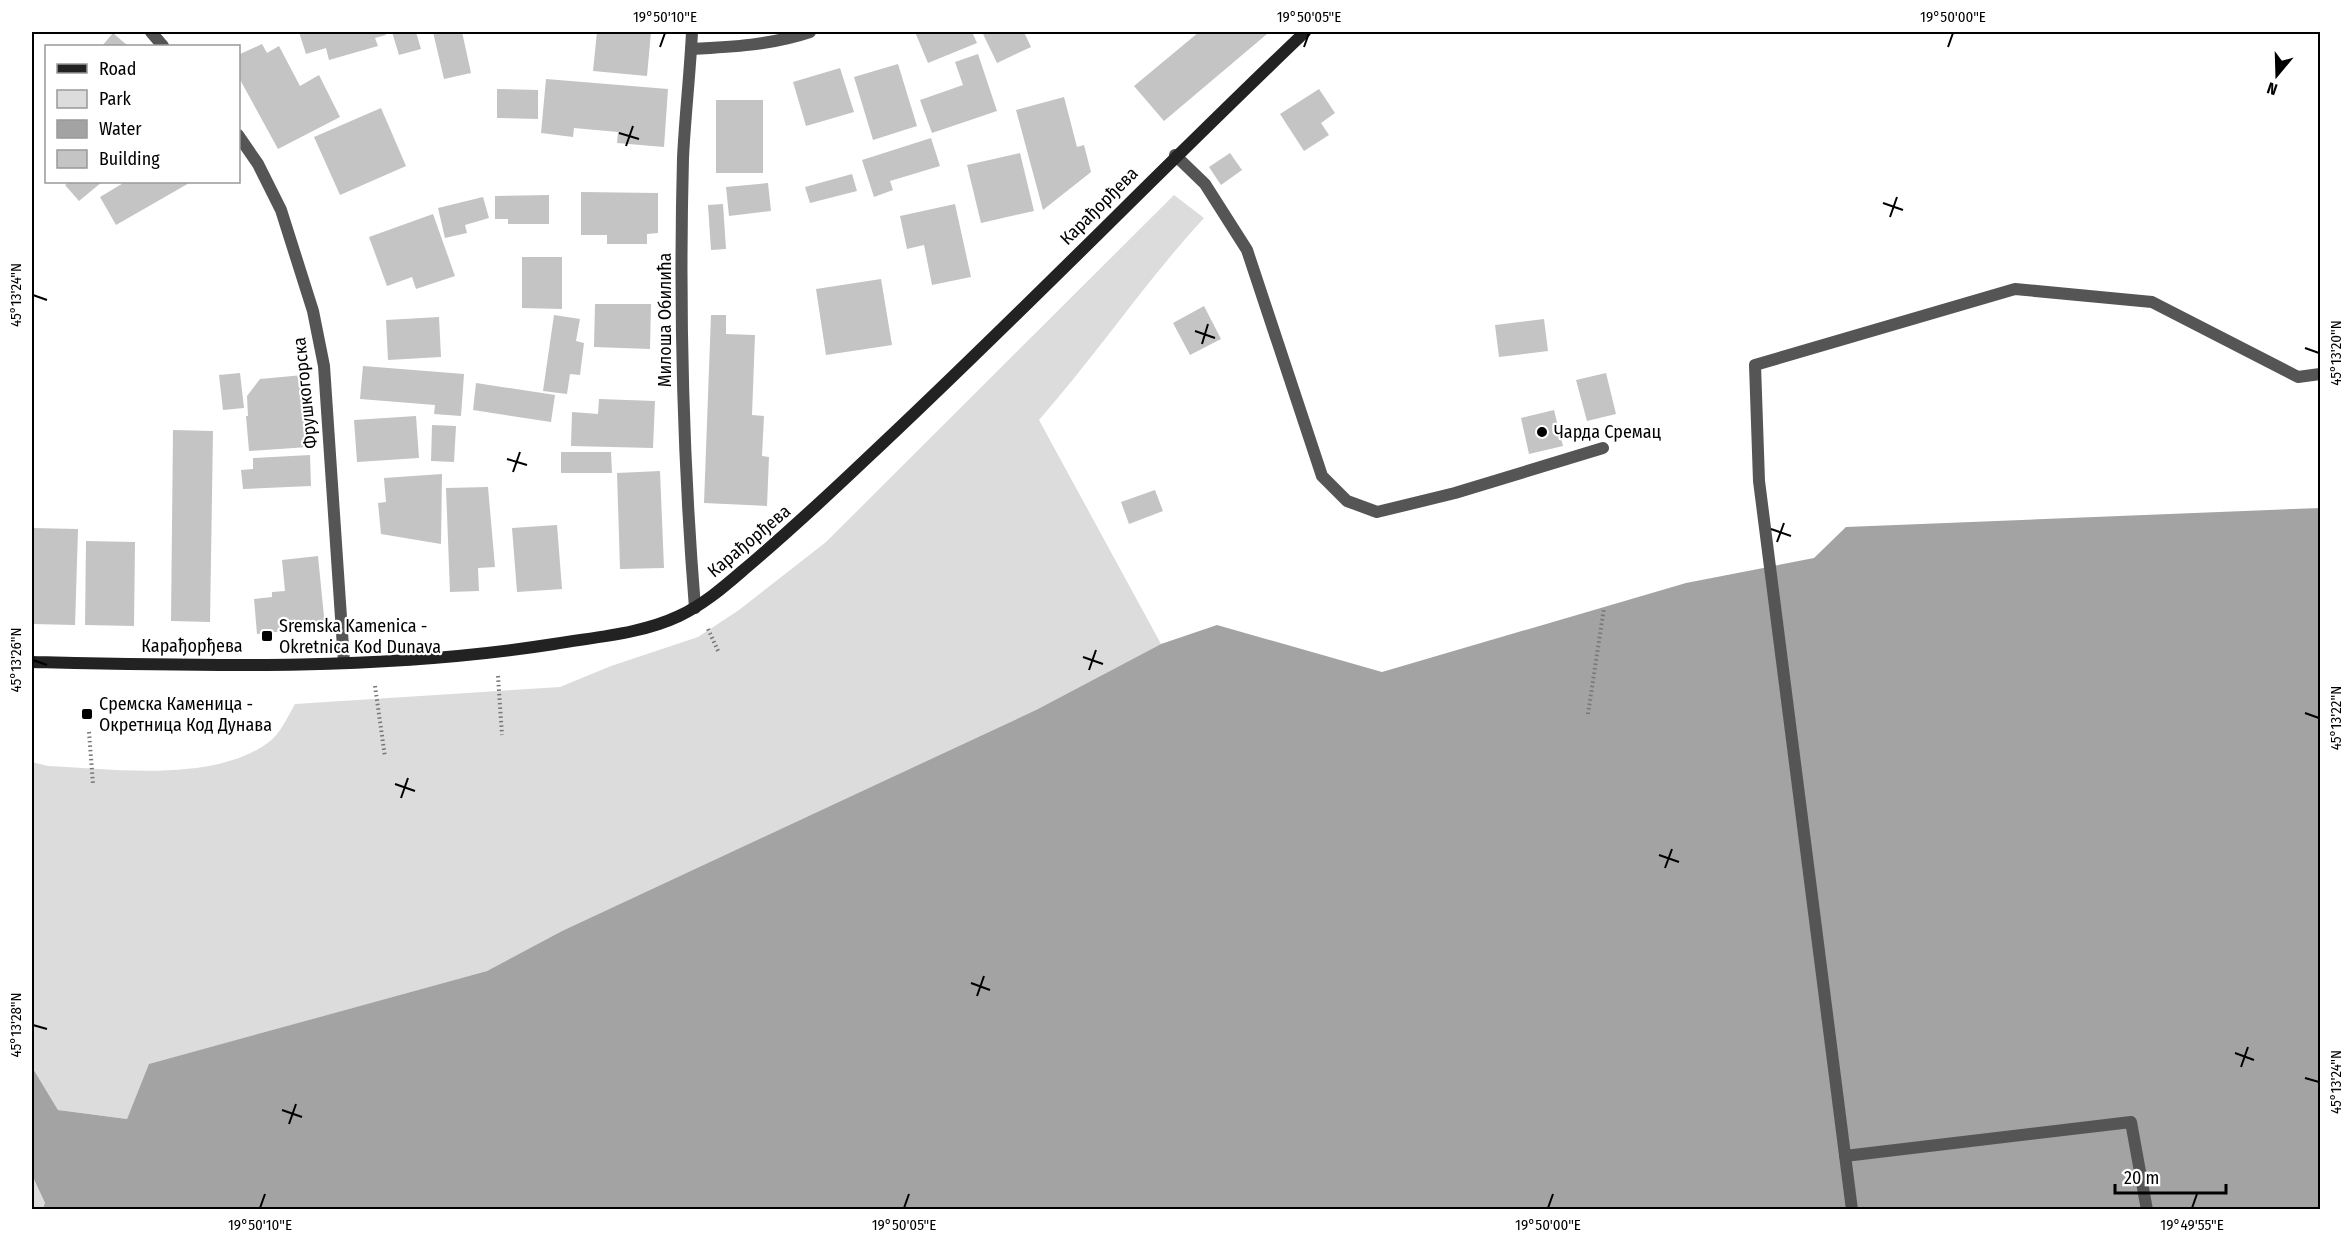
<svg xmlns="http://www.w3.org/2000/svg" width="2352" height="1241" font-family="'Fira Sans Condensed',sans-serif">
  <rect width="100%" height="100%" fill="#fff"/>
  <g fill="#dcdcdc">
    <path d="M1174,195L1204,218C1145,282 1097,354 1039,420L1161,644L1036,710L562,931L487,971L150,1064L127,1119L58,1110L32,1067V762L48,766C113,769 215,783 269,742C280,734 288,716 295,704L560,687L611,666L698,637L739,610L826,542Z"/>
    <polygon points="32,1175 45,1203 42,1209 32,1209"/>
  </g>
  <polygon fill="#a3a3a3" points="2320,508 2320,1209 42,1210 45,1203 32,1175 32,1067 58,1110 127,1119 149,1064 487,971 562,931 1036,710 1161,644 1217,625 1382,672 1686,583 1814,558 1846,527"/>
  <g fill="#c4c4c4">
    <polygon points="299,32 385,32 386,35 375,38 378,46 329,60 326,48 306,54"/>
    <polygon points="392,32 416,32 421,49 399,55"/>
    <polygon points="433,32 462,32 471,73 444,79"/>
    <polygon points="597,32 651,32 647,76 593,71"/>
    <polygon points="915,32 972,32 977,43 928,63"/>
    <polygon points="982,32 1024,32 1031,47 997,63"/>
    <polygon points="1199,32 1265,32 1267,34 1164,121 1134,86"/>
    <polygon points="113,33 128,46 102,46"/>
    <polygon points="262,44 267,53 279,46 300,86 319,75 340,117 278,149 238,76 238,55"/>
    <polygon points="978,54 997,111 932,133 920,100 963,85 955,62"/>
    <polygon points="898,64 917,126 873,140 854,77"/>
    <polygon points="840,68 854,112 806,126 793,82"/>
    <polygon points="546,79 668,89 664,147 617,143 618,132 574,128 573,137 541,133"/>
    <polygon points="497,89 538,90 538,119 497,118"/>
    <polygon points="1319,89 1335,113 1321,123 1329,135 1304,151 1280,114"/>
    <polygon points="1064,97 1077,147 1084,145 1091,172 1043,210 1016,110"/>
    <rect x="716" y="100" width="47" height="73"/>
    <polygon points="381,108 406,166 340,195 314,137"/>
    <polygon points="931,138 940,166 890,181 893,190 874,197 862,160"/>
    <polygon points="1020,153 1034,211 981,223 967,165"/>
    <polygon points="1230,153 1242,170 1221,185 1209,167"/>
    <polygon points="852,174 857,191 810,203 805,187"/>
    <polygon points="69,182 102,182 79,201 65,185"/>
    <polygon points="125,182 191,182 116,225 100,197"/>
    <polygon points="768,183 771,211 729,216 726,187"/>
    <polygon points="581,192 658,193 658,233 647,234 647,244 607,244 607,235 581,235"/>
    <polygon points="549,195 549,224 508,224 508,219 495,219 495,196"/>
    <polygon points="483,197 489,218 465,225 467,233 445,238 438,208"/>
    <polygon points="723,204 726,249 711,250 708,205"/>
    <polygon points="955,204 971,277 932,285 924,245 907,249 900,216"/>
    <polygon points="433,214 455,276 416,289 412,277 387,286 369,237"/>
    <polygon points="522,257 562,257 562,309 522,308"/>
    <polygon points="881,279 892,345 826,355 816,289"/>
    <polygon points="595,304 651,304 650,349 594,347"/>
    <polygon points="1204,306 1221,339 1190,355 1173,323"/>
    <polygon points="554,315 580,319 576,341 584,343 580,375 570,374 567,394 543,391"/>
    <polygon points="711,315 726,315 726,334 755,335 752,415 764,416 762,456 769,457 767,506 704,503"/>
    <polygon points="439,317 441,357 388,360 386,320"/>
    <polygon points="1544,319 1548,351 1499,357 1495,325"/>
    <polygon points="363,366 464,374 461,416 434,414 435,405 360,399"/>
    <polygon points="240,373 244,408 223,410 219,375"/>
    <polygon points="1606,373 1616,414 1587,421 1576,380"/>
    <polygon points="303,375 308,447 249,451 246,416 248,416 247,396 260,379"/>
    <polygon points="476,383 555,395 551,422 473,410"/>
    <polygon points="599,399 655,401 653,448 571,446 572,412 598,414"/>
    <polygon points="1554,410 1563,446 1529,454 1521,418"/>
    <polygon points="416,416 419,458 357,462 354,420"/>
    <polygon points="432,425 456,426 454,462 431,461"/>
    <polygon points="173,430 213,431 210,622 171,621"/>
    <polygon points="561,452 611,452 612,473 561,473"/>
    <polygon points="310,455 311,486 243,489 241,470 253,469 253,458"/>
    <polygon points="660,471 664,568 620,569 617,473"/>
    <polygon points="442,474 441,544 381,534 378,503 386,502 384,478"/>
    <polygon points="488,487 495,567 478,568 479,591 450,592 446,488"/>
    <polygon points="1155,490 1163,511 1129,524 1121,502"/>
    <polygon points="557,525 562,589 517,592 512,528"/>
    <polygon points="32,528 78,529 75,625 32,624"/>
    <polygon points="86,541 135,542 134,626 85,625"/>
    <polygon points="318,556 325,627 257,634 254,599 272,597 272,592 285,591 282,560"/>
  </g>
  <g fill="none" stroke-linecap="round" stroke-linejoin="round">
    <g stroke="#777" stroke-width="4" stroke-dasharray="1.5 3" stroke-linecap="butt">
      <polyline points="708,629 719,653"/>
      <polyline points="498,676 502,735"/>
      <polyline points="375,686 385,757"/>
      <polyline points="1588,714 1604,608"/>
      <polyline points="89,732 93,784"/>
    </g>
    <g stroke="#555" stroke-width="12">
      <polyline points="1175,155 1205,184 1247,250 1322,476 1347,501 1377,512 1455,493 1603,448"/>
      <polyline points="1845,1156 2131,1122 2147,1210"/>
      <polyline points="1852,1210 1759,481 1755,365 2015,289 2152,302 2298,377 2320,374"/>
    </g>
    <g stroke="#555" stroke-width="12">
      <polyline points="151,32 163,46"/>
      <path d="M692,32C690,74 685,116 683,158C679,308 683,458 695,608"/>
      <path d="M691,49C732,47 771,45 810,32"/>
      <polyline points="238,135 258,164 281,210 313,311 324,366 344,662"/>
    </g>
    <path stroke="#222" stroke-width="12" d="M32,662C205,666 382,671 554,644C595,637 641,634 679,616C705,604 726,585 747,567C787,533 826,497 865,460C1015,320 1157,173 1305,32"/>
  </g>
  <path fill="none" stroke="#000" stroke-width="2" d="M660,47L665,33M1304,47L1309,33M1948,47L1953,33M619,133L639,139M626,146L633,126M1883,203L1903,210M1890,217L1897,197M33,295L47,300M1195,331L1215,338M1202,344L1208,324M2305,348L2319,353M507,459L527,465M513,472L520,452M1771,529L1791,536M1777,542L1784,523M1083,657L1103,664M33,660L47,665M1089,670L1096,650M2305,713L2319,718M395,784L415,791M401,798L408,778M1659,855L1679,862M1665,868L1672,849M971,983L990,990M977,996L984,976M33,1025L47,1029M2235,1053L2254,1060M2241,1067L2248,1047M2305,1078L2319,1082M282,1110L302,1117M289,1124L296,1104M260,1208L265,1194M904,1208L909,1194M1548,1208L1553,1194M2192,1208L2197,1194"/>
  <g fill="#000" stroke="#fff" stroke-width="2">
    <circle cx="1542" cy="432" r="6"/>
    <rect x="261" y="630" width="12" height="12" rx="3"/>
    <rect x="81" y="708" width="12" height="12" rx="3"/>
  </g>
  <g text-anchor="middle" stroke-width="4.5" stroke-linejoin="round" paint-order="stroke">
    <g font-size="18" fill="#000" stroke="#fff">
      <text transform="translate(1099 206) rotate(-45)" y="6">Карађорђева</text>
      <text transform="translate(665 320) rotate(-90)" y="6">Милоша Обилића</text>
      <text transform="translate(305 393) rotate(-96)" y="6">Фрушкогорска</text>
      <text transform="translate(749 541) rotate(-40)" y="6">Карађорђева</text>
      <text x="192" y="652">Карађорђева</text>
    </g>
    <g font-size="18" fill="#000" stroke="#fff" text-anchor="start">
      <text x="1554" y="438">Чарда Сремац</text>
      <text x="279" y="632">Sremska Kamenica -<tspan x="279" dy="21">Okretnica Kod Dunava</tspan></text>
      <text x="99" y="710">Сремска Каменица -<tspan x="99" dy="21">Окретница Код Дунава</tspan></text>
    </g>
  </g>
  <rect width="2352" height="1241" fill="none" stroke="#ffffff" stroke-width="66"/>
  <rect x="45" y="45" width="195" height="138" fill="#ffffff" stroke="#999999" stroke-width="1.5"/>
  <rect x="57" y="64" width="30" height="9" fill="#222222" stroke="#999999" stroke-width="1.5"/>
  <text x="99" y="75" font-size="18" fill="#000000">Road</text>
  <rect x="57" y="90" width="30" height="18" fill="#dcdcdc" stroke="#999999" stroke-width="1.5"/>
  <text x="99" y="105" font-size="18" fill="#000000">Park</text>
  <rect x="57" y="120" width="30" height="18" fill="#a3a3a3" stroke="#999999" stroke-width="1.5"/>
  <text x="99" y="135" font-size="18" fill="#000000">Water</text>
  <rect x="57" y="150" width="30" height="18" fill="#c4c4c4" stroke="#999999" stroke-width="1.5"/>
  <text x="99" y="165" font-size="18" fill="#000000">Building</text>
  <g transform="translate(2277 75) rotate(199)" stroke="#ffffff" stroke-width="4.5" paint-order="stroke">
  <path d="M0-4.5L10 22L0 15L-10 22Z" fill="#000000"/>
  <text y="-9" font-size="16" font-weight="bold" text-anchor="middle" fill="#000000">N</text>
  </g>
  <path d="M2115 1184v9h111v-9" fill="none" stroke="#000000" stroke-width="3"/>
  <text x="2124" y="1184" font-size="18" fill="#000000" stroke="#ffffff" stroke-width="4.5" paint-order="stroke">20 m</text>
  <rect x="33" y="33" width="2286" height="1175" fill="none" stroke="#000" stroke-width="2"/>
  <g font-size="15" text-anchor="middle" fill="#000">
    <text x="665" y="22">19°50'10"E</text>
    <text x="1309" y="22">19°50'05"E</text>
    <text x="1953" y="22">19°50'00"E</text>
    <text transform="translate(16 295) rotate(-90)" y="5">45°13'24"N</text>
    <text transform="translate(2336 353) rotate(-90)" y="5">45°13'20"N</text>
    <text transform="translate(16 660) rotate(-90)" y="5">45°13'26"N</text>
    <text transform="translate(2336 718) rotate(-90)" y="5">45°13'22"N</text>
    <text transform="translate(16 1025) rotate(-90)" y="5">45°13'28"N</text>
    <text transform="translate(2336 1082) rotate(-90)" y="5">45°13'24"N</text>
    <text x="260" y="1230">19°50'10"E</text>
    <text x="904" y="1230">19°50'05"E</text>
    <text x="1548" y="1230">19°50'00"E</text>
    <text x="2192" y="1230">19°49'55"E</text>
  </g>
</svg>
